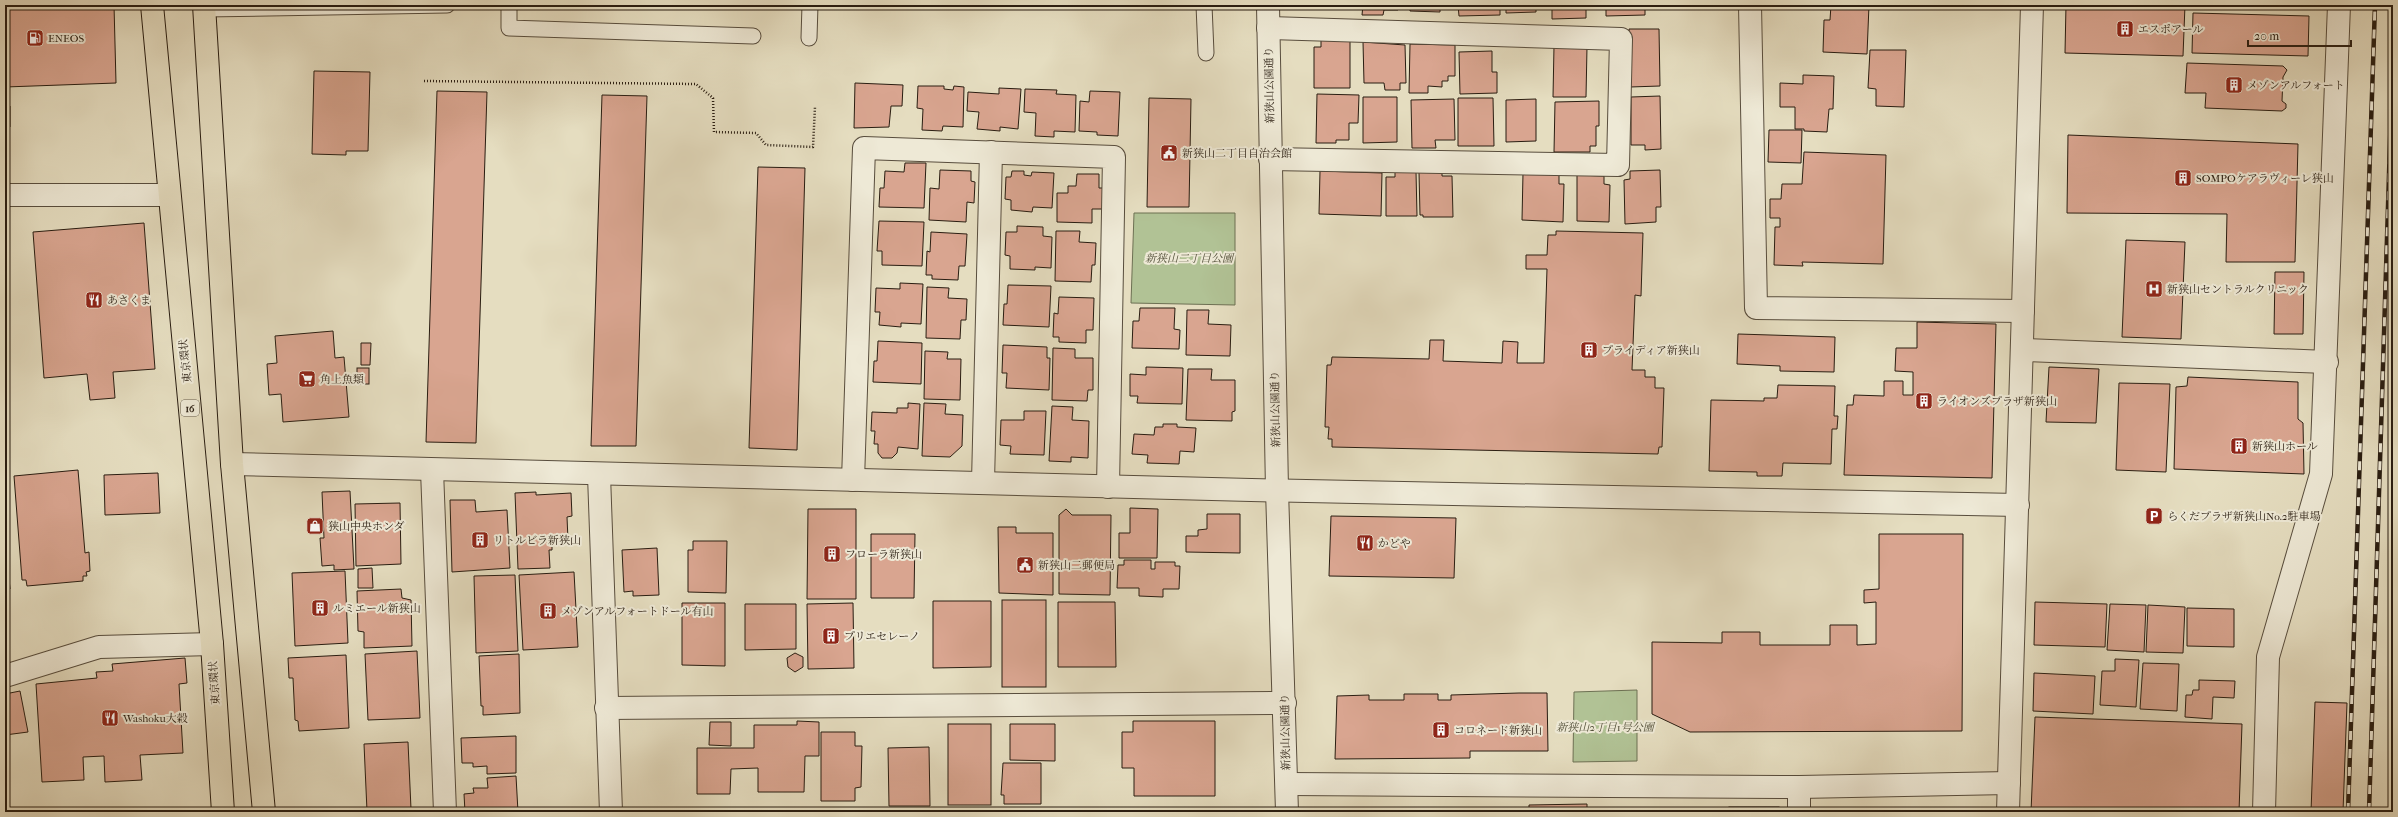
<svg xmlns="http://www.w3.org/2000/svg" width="2398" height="817" font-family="'IM FELL French Canon','Noto Serif JP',serif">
  <rect width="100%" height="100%" fill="#e5ddc0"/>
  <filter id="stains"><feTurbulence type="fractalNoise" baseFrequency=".005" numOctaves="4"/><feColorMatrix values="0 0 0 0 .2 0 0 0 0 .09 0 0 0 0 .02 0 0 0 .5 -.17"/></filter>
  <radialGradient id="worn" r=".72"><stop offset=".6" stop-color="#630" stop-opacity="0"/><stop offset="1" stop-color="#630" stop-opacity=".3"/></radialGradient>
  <g fill="#b1c295" stroke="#6d7053">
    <polygon points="1134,213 1235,213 1235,305 1131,303"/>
    <polygon points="1637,690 1637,761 1573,762 1574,692"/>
  </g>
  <g fill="#d9a590" stroke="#291d11">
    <polygon points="5,5 114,5 116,83 5,87"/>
    <rect x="1321" y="5" width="37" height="4"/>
    <polygon points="1363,5 1398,5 1398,10 1384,10 1383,15 1362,15"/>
    <polygon points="1410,5 1440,5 1440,12 1410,11"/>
    <polygon points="1458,5 1500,5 1500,15 1459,16"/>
    <polygon points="1506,5 1536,5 1536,12 1506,13"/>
    <polygon points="1552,5 1586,5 1586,18 1552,19"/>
    <polygon points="1606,5 1645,5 1645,15 1606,16"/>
    <polygon points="1831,5 1869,5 1867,54 1823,52 1824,20 1830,20"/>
    <polygon points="2066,5 2185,5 2183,56 2065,53"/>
    <polygon points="2193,13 2309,16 2308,56 2192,53"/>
    <polygon points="1629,29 1659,29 1660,86 1630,87"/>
    <polygon points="1321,40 1350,40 1350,88 1314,88 1314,47 1321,47"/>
    <polygon points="1363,42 1405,45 1406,83 1400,83 1400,90 1385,90 1384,83 1364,83"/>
    <polygon points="1410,44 1455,45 1455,76 1448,76 1448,81 1442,81 1442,87 1428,86 1428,93 1409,93"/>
    <polygon points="1554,46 1587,47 1586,97 1553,97"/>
    <polygon points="1870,50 1906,50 1904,107 1876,106 1876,89 1868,88"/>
    <polygon points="1492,51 1492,72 1497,72 1497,93 1460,94 1459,52"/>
    <polygon points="2187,63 2283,66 2287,70 2283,77 2282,101 2286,104 2286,108 2282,111 2205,108 2206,93 2185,93"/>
    <polygon points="314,71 370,72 368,151 346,151 346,155 312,154"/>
    <polygon points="1803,75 1834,76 1833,109 1829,109 1827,132 1804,131 1804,129 1795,129 1795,107 1780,107 1780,83 1803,84"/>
    <polygon points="855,83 903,85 902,106 891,106 889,127 854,128"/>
    <polygon points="918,86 944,86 944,89 953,90 954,86 964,87 963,127 943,126 942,131 922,130 923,109 917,108"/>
    <polygon points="999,88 1021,89 1018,129 1000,127 1000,131 977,129 979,112 967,111 968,92 999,94"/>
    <polygon points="1025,89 1057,90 1056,94 1076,95 1075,132 1054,131 1054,137 1035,136 1036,113 1024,112"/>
    <polygon points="437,91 487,92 476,443 426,442"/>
    <polygon points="1090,91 1120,92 1118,136 1097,135 1097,132 1079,131 1080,101 1089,102"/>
    <polygon points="1317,94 1359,95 1358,123 1349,123 1349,140 1336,140 1336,143 1316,143"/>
    <polygon points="602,95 647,96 636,446 591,446"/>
    <polygon points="1660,96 1661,149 1645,150 1645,145 1631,145 1631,97"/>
    <polygon points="1363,97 1397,97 1397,142 1363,143"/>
    <polygon points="1149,98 1191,99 1189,207 1147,207"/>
    <polygon points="1458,98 1493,98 1494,146 1458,146"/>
    <polygon points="1454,99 1455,140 1435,140 1436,148 1412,148 1411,100"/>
    <polygon points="1536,99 1536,141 1506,142 1506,100"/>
    <polygon points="1599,101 1599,126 1596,126 1596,146 1590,146 1590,152 1554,152 1555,102"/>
    <polygon points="5,106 10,106 10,127 5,128"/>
    <polygon points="1769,130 1802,130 1801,163 1768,162"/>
    <polygon points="2068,135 2298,144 2295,262 2226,262 2227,214 2067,213"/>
    <polygon points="1804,152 1886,155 1883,264 1802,262 1803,266 1774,265 1775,227 1780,227 1780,218 1770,218 1770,199 1781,199 1782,184 1802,184"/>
    <polygon points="905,163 926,163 924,208 879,207 880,188 884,188 885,171 904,172"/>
    <polygon points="758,167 805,168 797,450 749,448"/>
    <polygon points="940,170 971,171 971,181 975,182 974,203 967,202 966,222 929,220 930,188 939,189"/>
    <polygon points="1660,170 1661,207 1656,207 1656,222 1625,224 1624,180 1630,179 1630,171"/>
    <polygon points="1012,171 1024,171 1024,175 1031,176 1032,172 1054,173 1052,208 1033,207 1032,212 1011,210 1011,200 1005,199 1006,177 1011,177"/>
    <polygon points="1320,171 1382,173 1381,216 1319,214"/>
    <polygon points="1442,171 1442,176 1452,176 1453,217 1423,217 1423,215 1420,215 1419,172"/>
    <polygon points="1395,172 1416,172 1417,216 1386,216 1386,177 1395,177"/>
    <polygon points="1523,173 1559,174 1559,184 1564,184 1563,222 1522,220"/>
    <polygon points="1077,174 1099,174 1099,188 1104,188 1104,209 1092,209 1092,223 1057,222 1057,193 1068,193 1068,186 1076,186"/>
    <polygon points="1577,175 1604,176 1604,184 1610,185 1609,222 1577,221"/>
    <polygon points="879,221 924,222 922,266 882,265 882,251 877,251"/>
    <polygon points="144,223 155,369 113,372 115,398 90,400 87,374 44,378 33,232"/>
    <polygon points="1017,226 1043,227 1043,236 1052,237 1051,268 1035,267 1035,270 1010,269 1010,256 1005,255 1006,232 1017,232"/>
    <polygon points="1056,231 1080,231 1079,242 1096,243 1095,265 1092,265 1091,282 1055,281"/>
    <polygon points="1556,231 1643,233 1641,296 1635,295 1632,370 1645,370 1645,377 1655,377 1655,388 1664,388 1662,447 1659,447 1658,454 1332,447 1332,439 1328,439 1329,427 1325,427 1327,365 1331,365 1332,357 1429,359 1430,340 1444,340 1443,361 1502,363 1503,341 1518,342 1517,363 1544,363 1547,269 1526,269 1526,255 1547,255 1548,235 1556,235"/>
    <polygon points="931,232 967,234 965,266 959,266 958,280 932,279 932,275 926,275 927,251 930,252"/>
    <polygon points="2126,240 2185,242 2181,339 2122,337"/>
    <polygon points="2275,272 2304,272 2303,334 2274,334"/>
    <polygon points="900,283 923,284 921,324 901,323 901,327 879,325 880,312 875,312 876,288 900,289"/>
    <polygon points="1008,285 1051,286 1049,327 1003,325 1004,304 1007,304"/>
    <polygon points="927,287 949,288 948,298 967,299 966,320 961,320 960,339 926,338"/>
    <polygon points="1059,297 1094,298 1093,330 1086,330 1086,343 1059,342 1059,337 1053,337 1054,313 1058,314"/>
    <polygon points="1140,308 1175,308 1174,329 1180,330 1179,349 1132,348 1133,321 1139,321"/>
    <polygon points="1187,310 1209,310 1208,324 1231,325 1230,356 1186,355"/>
    <polygon points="1917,322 1996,324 1992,478 1844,475 1847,405 1853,405 1854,395 1884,396 1884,381 1903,381 1903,395 1913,395 1913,372 1895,371 1896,348 1917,348"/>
    <polygon points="333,331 335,358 344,357 349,417 283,422 281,394 269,395 267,364 277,363 275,336"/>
    <polygon points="1738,334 1835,337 1834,372 1780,371 1780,366 1737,364"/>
    <polygon points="878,341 922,343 921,384 873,382 874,361 877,361"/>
    <polygon points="361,343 371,343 370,365 361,365"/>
    <polygon points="1003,345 1047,347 1047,358 1050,358 1049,390 1006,388 1007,373 1002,373"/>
    <polygon points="1053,348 1075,349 1075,358 1093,358 1093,390 1088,390 1087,401 1052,400"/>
    <polygon points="925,351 948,352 947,359 961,359 960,400 924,399"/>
    <polygon points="1146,367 1183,368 1182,404 1137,403 1138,396 1130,396 1130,374 1146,375"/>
    <polygon points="2049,367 2099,369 2096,423 2046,422"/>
    <rect x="357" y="368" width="12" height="16"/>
    <polygon points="1188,369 1212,369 1211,380 1235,380 1235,411 1232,412 1232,421 1186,420"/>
    <polygon points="2188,377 2298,382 2298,419 2303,423 2304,474 2174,469 2176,387 2187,386"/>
    <polygon points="2119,383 2170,384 2166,472 2116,470"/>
    <polygon points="1778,385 1835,386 1834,416 1838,416 1837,429 1832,429 1831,464 1783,463 1782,476 1757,476 1757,472 1709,471 1711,400 1764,401 1764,398 1777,398"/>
    <polygon points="908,403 920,404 918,449 898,447 897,453 892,458 882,458 878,453 878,444 874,444 875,431 871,431 872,412 897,413 897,408 908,408"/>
    <polygon points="924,403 946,404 945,414 963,415 962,446 950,457 922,456"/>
    <polygon points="1052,406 1073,407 1072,420 1089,421 1088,458 1071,457 1071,462 1049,461"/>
    <polygon points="1024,411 1046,411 1044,455 1010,454 1011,446 1000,445 1001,420 1024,420"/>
    <polygon points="1163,424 1177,424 1177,427 1196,428 1194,452 1180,451 1179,464 1147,463 1148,455 1132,454 1134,434 1154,435 1155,427 1163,427"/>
    <polygon points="78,470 85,553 89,552 90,571 86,572 87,576 83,576 83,581 27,586 26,580 22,580 14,476"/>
    <polygon points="158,473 160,513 105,515 104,475"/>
    <polygon points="350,491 354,569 334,570 334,565 322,566 320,538 324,538 322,492"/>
    <polygon points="536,492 536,495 571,493 572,516 567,517 568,540 552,540 552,550 549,550 550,568 518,569 515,493"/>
    <polygon points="450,500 475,500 476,512 507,510 510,568 452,572"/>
    <polygon points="400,503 401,564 356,566 355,504"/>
    <polygon points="1130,508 1158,509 1157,558 1119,558 1119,533 1130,533"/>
    <polygon points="808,509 856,509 856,599 807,599"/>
    <polygon points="1066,509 1072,515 1111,515 1110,595 1059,594 1059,515"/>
    <polygon points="1207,514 1240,514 1240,553 1186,552 1186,536 1198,536 1198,530 1207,529"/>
    <polygon points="1331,516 1456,518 1454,578 1329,576"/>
    <polygon points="998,527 1016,527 1016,533 1053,533 1053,595 999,593"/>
    <polygon points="871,534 915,534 914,598 871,598"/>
    <polygon points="1879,534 1963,534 1962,731 1690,732 1652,714 1652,642 1722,643 1722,632 1760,632 1760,645 1830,645 1830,625 1857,625 1857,645 1876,644 1876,602 1864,603 1864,590 1879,589"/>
    <polygon points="5,537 10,589 5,589"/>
    <polygon points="693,541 727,541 726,593 688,592 688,550 693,550"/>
    <polygon points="657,548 659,595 633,596 633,591 624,592 622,550"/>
    <polygon points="1124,560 1151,560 1151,569 1155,569 1155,562 1175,562 1175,566 1180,566 1179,589 1163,589 1163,597 1139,596 1139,588 1117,588 1118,565 1124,565"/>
    <polygon points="372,568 373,588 358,588 358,569"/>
    <polygon points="345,571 348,643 295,646 292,573"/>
    <polygon points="574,572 578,647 523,650 519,575"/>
    <polygon points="515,575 518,651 476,653 474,576"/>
    <polygon points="401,589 402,598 411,600 412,646 364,648 364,632 358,631 357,591"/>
    <rect x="1002" y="600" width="44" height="87"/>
    <polygon points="933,601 991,601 991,667 933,668"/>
    <polygon points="1058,602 1115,602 1116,667 1058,667"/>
    <polygon points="2035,602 2107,604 2105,647 2034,645"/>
    <polygon points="682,603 725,603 725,666 682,665"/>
    <polygon points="853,603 854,668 808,669 807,604"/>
    <polygon points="745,604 796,604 796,649 745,650"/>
    <polygon points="2110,604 2146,605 2144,652 2107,650"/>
    <polygon points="2148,605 2185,607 2183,653 2146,652"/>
    <polygon points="2187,608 2234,609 2234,647 2187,646"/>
    <polygon points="417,651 420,718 368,720 365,654"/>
    <polygon points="795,653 803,657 803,667 795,672 788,667 787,658"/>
    <polygon points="519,654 520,713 483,715 483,706 481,706 479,656"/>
    <polygon points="346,655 349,728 299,731 298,721 295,720 293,678 289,678 288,658"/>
    <polygon points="185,658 187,683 179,684 183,753 140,755 142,780 105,782 104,756 83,757 84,780 42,782 36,684 97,678 96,672 113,671 112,664"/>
    <polygon points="2115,659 2139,660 2136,707 2100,705 2102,671 2115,671"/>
    <polygon points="2143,663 2179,664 2177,711 2140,709"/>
    <polygon points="2034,673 2095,676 2093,714 2033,711"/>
    <polygon points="2199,680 2235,681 2234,698 2213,697 2212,719 2185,717 2186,695 2192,695 2193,690 2199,690"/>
    <polygon points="20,691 28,732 5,735 5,694"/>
    <polygon points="1519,693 1547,693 1548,751 1470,751 1470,758 1335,759 1337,696 1369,695 1369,700 1404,700 1404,694 1438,694 1438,700 1451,700 1451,695"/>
    <polygon points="2315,702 2347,703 2343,812 2311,812"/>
    <polygon points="2035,717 2242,724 2239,812 2031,812"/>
    <polygon points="797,721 819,722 819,756 805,756 804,792 758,792 758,768 731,769 730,794 697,794 697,748 754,748 754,725 797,725"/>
    <polygon points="1133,721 1215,721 1215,796 1134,796 1134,768 1122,768 1122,732 1133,732"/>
    <polygon points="710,722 731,722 731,746 709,745"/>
    <rect x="948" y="724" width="43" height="81"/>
    <polygon points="1010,724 1055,724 1055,761 1010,760"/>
    <polygon points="821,732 855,732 855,746 862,746 861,787 855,788 855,801 821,801"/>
    <polygon points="516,736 516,773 487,774 487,766 473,767 473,763 462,763 461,738"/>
    <polygon points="408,742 411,809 367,811 364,744"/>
    <polygon points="929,747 930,806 889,806 888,748"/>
    <polygon points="1003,763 1041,763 1041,804 1004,804 1004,795 1001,795"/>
    <polygon points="516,776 518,812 465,812 464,794 474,793 473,788 488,788 487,778"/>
    <polygon points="1587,804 1587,812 1529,812 1529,805"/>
    <rect x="1729" y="807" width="50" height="5"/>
    <rect x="1077" y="808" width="40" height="4"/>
    <rect x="1397" y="808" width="50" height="4"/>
    <rect x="1593" y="808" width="59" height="4"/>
    <rect x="1657" y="808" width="66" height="4"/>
    <polygon points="1826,808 1982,810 1982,812 1826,812"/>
    <rect x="1468" y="809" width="50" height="3"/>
    <polygon points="935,810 935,812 879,812 879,811"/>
    <polygon points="804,811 804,812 761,812"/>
  </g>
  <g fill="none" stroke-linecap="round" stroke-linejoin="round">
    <defs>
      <g id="service">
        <polyline points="509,5 509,28 753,36"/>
        <polyline points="1204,5 1206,53"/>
        <polyline points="204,9 447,5"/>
        <polyline points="809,38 810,5"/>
      </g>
      <g id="minor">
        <polyline points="1750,5 1756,308 2023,311"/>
        <polyline points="1268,28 1621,39 1618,165 1270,159"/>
        <polyline points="2023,350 2327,362"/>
        <polyline points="232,464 1251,490 2018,505"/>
        <polyline points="432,470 445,812"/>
        <polyline points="599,475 611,812"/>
        <polyline points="853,480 864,148 1114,157 1108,487"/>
        <polyline points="983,482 991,152"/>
        <polyline points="5,676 99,647 212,644"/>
        <polyline points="606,708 1285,703"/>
        <polyline points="1287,784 1799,787 2009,783"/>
        <polyline points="1799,787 1799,812"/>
        <polyline points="2008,812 2032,5"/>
      </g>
      <g id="tertiary">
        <polyline points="1268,5 1277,490 1287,812"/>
        <polyline points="5,195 169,195"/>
        <polyline points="2264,812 2268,657 2321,474 2339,5"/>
      </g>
      <g id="trunk">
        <polyline points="152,5 212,644 223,812"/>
        <polyline points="204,5 232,464 264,812"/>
      </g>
    </defs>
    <use href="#service" stroke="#584d3d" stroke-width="17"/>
    <use href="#minor" stroke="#584d3d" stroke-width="24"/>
    <use href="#tertiary" stroke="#584d3d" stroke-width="24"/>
    <use href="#trunk" stroke="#291d11" stroke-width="24"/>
    <polyline stroke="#291d11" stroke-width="2.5" stroke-dasharray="1 2" stroke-linecap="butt" points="424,81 696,84 713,98 714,132 756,133 766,145 813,147 815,107"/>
    <use href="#service" stroke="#eee9d6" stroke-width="15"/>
    <use href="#minor" stroke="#eee9d6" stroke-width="22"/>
    <use href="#tertiary" stroke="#eee9d6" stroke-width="22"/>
    <use href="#trunk" stroke="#e5ddc0" stroke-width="22"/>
    <defs>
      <g id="rail">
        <polyline points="2348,812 2375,5"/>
        <polyline points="2369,812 2393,47"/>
      </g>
    </defs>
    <use href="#rail" stroke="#291d11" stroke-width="4.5"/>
    <use href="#rail" stroke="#eee9d6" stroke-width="3" stroke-dasharray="9" stroke-linecap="butt"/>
  </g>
  <defs>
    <symbol id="building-square" viewBox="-11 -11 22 22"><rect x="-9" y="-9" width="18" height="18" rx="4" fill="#8f2418" stroke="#eee9d6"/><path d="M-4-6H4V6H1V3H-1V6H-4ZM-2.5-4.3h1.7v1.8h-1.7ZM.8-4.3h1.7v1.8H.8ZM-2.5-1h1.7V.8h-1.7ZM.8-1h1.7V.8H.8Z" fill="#fff"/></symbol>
    <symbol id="fuel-square" viewBox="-11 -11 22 22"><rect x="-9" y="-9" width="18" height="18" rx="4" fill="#8f2418" stroke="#eee9d6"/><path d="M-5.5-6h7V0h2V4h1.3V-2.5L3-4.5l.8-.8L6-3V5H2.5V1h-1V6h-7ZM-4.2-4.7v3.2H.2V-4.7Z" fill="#fff"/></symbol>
    <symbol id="civic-square" viewBox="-11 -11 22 22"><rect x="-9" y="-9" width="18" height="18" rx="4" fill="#8f2418" stroke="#eee9d6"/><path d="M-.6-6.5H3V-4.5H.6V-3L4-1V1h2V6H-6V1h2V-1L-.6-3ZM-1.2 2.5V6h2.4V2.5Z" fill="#fff"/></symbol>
    <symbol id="hospital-square" viewBox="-11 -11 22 22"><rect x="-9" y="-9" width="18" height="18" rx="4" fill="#8f2418" stroke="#eee9d6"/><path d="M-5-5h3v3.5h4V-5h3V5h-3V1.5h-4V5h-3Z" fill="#fff"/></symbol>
    <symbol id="restaurant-square" viewBox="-11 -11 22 22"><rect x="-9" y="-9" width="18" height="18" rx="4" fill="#8f2418" stroke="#eee9d6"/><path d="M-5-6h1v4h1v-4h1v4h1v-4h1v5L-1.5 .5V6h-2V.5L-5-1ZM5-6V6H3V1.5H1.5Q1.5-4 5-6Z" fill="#fff"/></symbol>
    <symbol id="supermarket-square" viewBox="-11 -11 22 22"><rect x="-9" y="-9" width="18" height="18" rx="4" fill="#8f2418" stroke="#eee9d6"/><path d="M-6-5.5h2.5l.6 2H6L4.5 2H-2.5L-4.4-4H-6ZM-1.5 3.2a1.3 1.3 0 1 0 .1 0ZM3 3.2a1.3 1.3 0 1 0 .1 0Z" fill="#fff"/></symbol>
    <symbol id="parking-square" viewBox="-11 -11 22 22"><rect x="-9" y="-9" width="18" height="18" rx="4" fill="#8f2418" stroke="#eee9d6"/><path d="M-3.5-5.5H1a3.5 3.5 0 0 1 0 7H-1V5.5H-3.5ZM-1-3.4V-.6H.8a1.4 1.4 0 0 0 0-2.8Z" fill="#fff"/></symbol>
    <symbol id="shop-square" viewBox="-11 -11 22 22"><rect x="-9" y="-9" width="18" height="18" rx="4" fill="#8f2418" stroke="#eee9d6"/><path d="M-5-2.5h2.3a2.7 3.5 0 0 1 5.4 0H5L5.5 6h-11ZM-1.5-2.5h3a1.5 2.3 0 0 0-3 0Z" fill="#fff"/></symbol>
  </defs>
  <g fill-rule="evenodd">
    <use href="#building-square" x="2115" y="19" width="20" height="20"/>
    <use href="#fuel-square" x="25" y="28" width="20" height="20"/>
    <use href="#building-square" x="2224" y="75" width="20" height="20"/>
    <use href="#civic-square" x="1159" y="143" width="20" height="20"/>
    <use href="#building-square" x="2173" y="168" width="20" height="20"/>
    <use href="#hospital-square" x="2144" y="279" width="20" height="20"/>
    <use href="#restaurant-square" x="84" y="290" width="20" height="20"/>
    <use href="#building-square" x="1579" y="340" width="20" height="20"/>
    <use href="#supermarket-square" x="297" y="369" width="20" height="20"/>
    <use href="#building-square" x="1914" y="391" width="20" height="20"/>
    <use href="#building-square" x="2229" y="436" width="20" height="20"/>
    <use href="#parking-square" x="2144" y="506" width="20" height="20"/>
    <use href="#shop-square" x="305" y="516" width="20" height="20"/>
    <use href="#building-square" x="470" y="530" width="20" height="20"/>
    <use href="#restaurant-square" x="1355" y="533" width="20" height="20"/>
    <use href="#building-square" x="822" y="544" width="20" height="20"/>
    <use href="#civic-square" x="1015" y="555" width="20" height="20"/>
    <use href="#building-square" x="310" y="598" width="20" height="20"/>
    <use href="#building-square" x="538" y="601" width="20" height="20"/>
    <use href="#building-square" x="821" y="626" width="20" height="20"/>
    <use href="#restaurant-square" x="100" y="708" width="20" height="20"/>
    <use href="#building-square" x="1431" y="720" width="20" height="20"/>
  </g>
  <g text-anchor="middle" stroke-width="4" stroke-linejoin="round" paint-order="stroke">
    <rect fill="#eee9d6" stroke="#645a4c" stroke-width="1" x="181" y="400" width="18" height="16" rx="3"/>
    <g font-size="10" font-weight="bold" fill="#291d11">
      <text x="190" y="412">16</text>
    </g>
    <g font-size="11" fill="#291d11" stroke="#eee9d6" text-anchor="start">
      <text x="2138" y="33">エスポアール</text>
      <text x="48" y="42">ENEOS</text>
      <text x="2247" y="89">メゾンアルフォート</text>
      <text x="1182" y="157">新狭山二丁目自治会館</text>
      <text x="2196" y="182">SOMPOケアラヴィーレ狭山</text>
      <text x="2167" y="293">新狭山セントラルクリニック</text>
      <text x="107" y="304">あさくま</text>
      <text x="1602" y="354">プライディア新狭山</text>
      <text x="320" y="383">角上魚類</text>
      <text x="1937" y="405">ライオンズプラザ新狭山</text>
      <text x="2252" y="450">新狭山ホール</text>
      <text x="2167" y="520">らくだプラザ新狭山No.2駐車場</text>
      <text x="328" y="530">狭山中央ホンダ</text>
      <text x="493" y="544">リトルビラ新狭山</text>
      <text x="1378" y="547">かどや</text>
      <text x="845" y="558">フローラ新狭山</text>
      <text x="1038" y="569">新狭山二郵便局</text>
      <text x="333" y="612">ルミエール新狭山</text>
      <text x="561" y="615">メゾンアルフォートドール有山</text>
      <text x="844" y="640">プリエセレーノ</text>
      <text x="123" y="722">Washoku大穀</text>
      <text x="1454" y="734">コロネード新狭山</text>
    </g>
    <g font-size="11" fill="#291d11" stroke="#eee9d6">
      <text transform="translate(1269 85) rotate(-91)" y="4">新狭山公園通り</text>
      <text transform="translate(185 361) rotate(-96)" y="4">東京環状</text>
      <text transform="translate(1275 409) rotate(-91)" y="4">新狭山公園通り</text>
      <text transform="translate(214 683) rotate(-94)" y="4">東京環状</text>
      <text transform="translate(1285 732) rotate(-91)" y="4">新狭山公園通り</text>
    </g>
    <g font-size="11" font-style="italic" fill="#524f39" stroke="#eee9d6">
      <text x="1189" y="262">新狭山二丁目公園</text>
      <text x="1605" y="731">新狭山2丁目1号公園</text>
    </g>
  </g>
  <rect width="2398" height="817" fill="none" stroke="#e5ddc0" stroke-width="20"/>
  <rect x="6" y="6" width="2386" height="805" fill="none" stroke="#291d11" stroke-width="2"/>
  <rect x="10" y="10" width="2378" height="797" fill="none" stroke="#291d11"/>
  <path d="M2248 40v6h103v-6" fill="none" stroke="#291d11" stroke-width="2"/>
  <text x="2254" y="40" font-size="12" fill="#291d11" stroke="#eee9d6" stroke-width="3" paint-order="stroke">20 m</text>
  <rect width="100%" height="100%" filter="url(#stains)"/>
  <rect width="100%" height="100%" fill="url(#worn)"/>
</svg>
